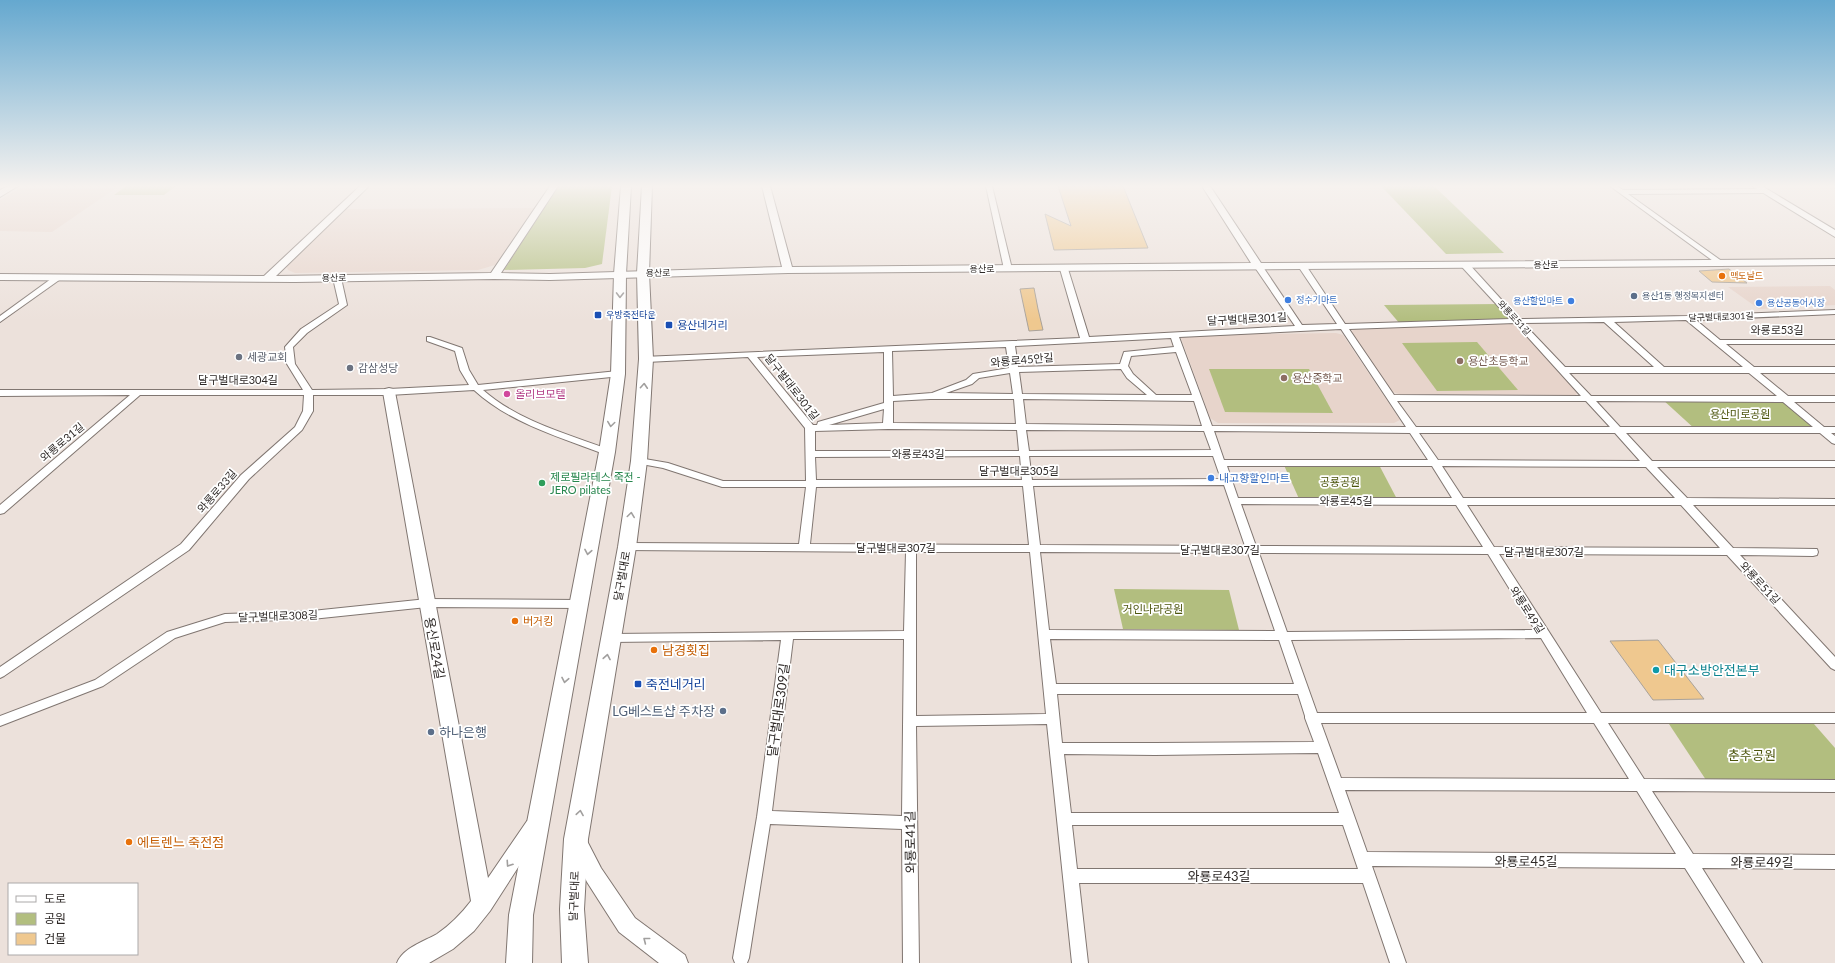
<svg xmlns="http://www.w3.org/2000/svg" width="1835" height="963" font-family="Lato,'Noto Sans KR',sans-serif">
  <rect width="100%" height="100%" fill="#ece1db"/>
  <g fill="#e7d4cb">
    <polygon points="24,186 119,186 52,232 0,231 0,200"/>
    <polygon points="536,208 495,265 478,270 295,273 288,270 285,264 343,209"/>
    <polygon points="1830,286 1835,290 1835,305 1759,309 1728,287"/>
    <polygon points="1510,323 1518,326 1578,391 1576,395 1399,394 1390,391 1351,332 1355,328"/>
    <polygon points="1336,333 1343,335 1400,420 1394,423 1218,423 1210,418 1181,338 1186,335"/>
  </g>
  <g fill="#b2be7f">
    <polygon points="126,186 176,186 164,195 114,195"/>
    <polygon points="558,186 612,186 602,264 585,268 504,270"/>
    <polygon points="1381,186 1434,186 1504,253 1446,254"/>
    <polygon points="1501,304 1514,320 1400,324 1384,305"/>
    <polygon points="1477,342 1518,390 1437,391 1402,343"/>
    <polygon points="1209,369 1309,369 1333,413 1225,412"/>
    <polygon points="1662,399 1781,399 1817,430 1696,430"/>
    <polygon points="1283,463 1378,463 1398,501 1300,501"/>
    <polygon points="1114,589 1229,590 1239,630 1123,629"/>
    <polygon points="1669,724 1814,724 1835,748 1835,786 1710,786"/>
  </g>
  <g fill="#efc88f" stroke="#a9a29a">
    <polygon points="1058,186 1123,186 1148,248 1054,250 1045,214 1071,226"/>
    <polygon points="1729,269 1747,283 1712,282 1699,271"/>
    <polygon points="1034,288 1038,309 1043,330 1029,331 1020,289"/>
    <polygon points="1658,640 1704,699 1653,700 1610,641"/>
  </g>
  <g fill="none" stroke-linecap="round" stroke-linejoin="round">
    <defs>
      <g id="street">
        <polygon points="986,186 992,186 1012,269 1011,271 1005,271 1004,269"/>
        <polygon points="1610,186 1617,186 1623,190 1764,189 1767,191 1764,193 1628,194 1723,262 1723,266 1720,266"/>
        <path d="M1462,263H1468L1519,319L1688,316L1835,310V314L1696,320L1720,340H1835V344H1726L1754,367H1835V373H1760L1788,396H1835V402H1794L1824,427H1835V433H1831L1835,436V444L1832,443L1820,433H1626L1652,461H1835V467H1657L1687,498L1835,499V505H1693L1733,548L1817,549L1818,552L1817,555L1813,556L1740,555L1835,657V670L1831,668L1727,555L1499,554L1601,713H1835V723H1608L1644,779L1835,780V792L1652,791L1693,854L1835,855V869L1702,868L1762,963H1745L1685,868L1372,866L1406,963H1390L1363,883H1079L1088,963H1072L1047,724L916,726L919,963H903L902,829L770,824L749,958L747,963H735L733,958L757,817L781,640L611,642L607,641L605,638L607,635L611,634L904,631L906,552L623,550L622,547L623,544L627,543L799,544L806,487H722L663,468L636,463L634,461L636,459L639,458L668,463L723,481H806L805,428L748,357L646,362L642,359L643,357L1080,338L1060,269L1064,267L1068,269L1089,337L1295,326L1254,266L1258,264H1261L1302,325L1337,324L1298,266L1302,264H1305L1345,324L1510,319L1462,267ZM1686,320L1743,367H1664L1614,322ZM1604,322L1654,367H1565L1523,323ZM1515,323L1581,396L1394,395L1349,329ZM1341,329L1406,427L1212,426L1179,337ZM1171,338L1174,347L1124,352L1120,364L1018,367L1015,346ZM1006,347L1009,368L973,374L966,380L932,393L893,396L892,351ZM884,352V403L818,422L817,425H813L757,357ZM1176,352L1192,395H1156L1133,374L1128,366L1131,356ZM1121,369L1127,378L1147,395L1022,394L1019,372ZM1010,373L1013,394L946,393L972,384L979,378ZM1569,373H1749L1777,396H1591ZM930,399H1014L1016,424L893,423V401ZM1023,399L1194,401L1202,426L1026,424ZM1397,401H1586L1610,427H1416ZM1596,401L1783,402L1813,427H1620ZM884,409L883,423L829,425ZM888,429L1017,430L1019,451H815V431ZM1026,430L1204,431L1211,450L1029,451ZM1214,431L1410,433L1428,460H1224ZM1419,433H1615L1640,461L1438,460ZM1020,456L1022,480H816L815,457ZM1029,456H1213L1221,479L1032,480ZM1227,466H1432L1452,498H1238ZM1442,466L1646,467L1675,498H1463ZM1224,485L1245,546L1040,545L1033,486ZM1023,486L1029,545L810,544L816,487ZM1241,504L1456,505L1483,547L1256,546ZM1467,505H1681L1720,548L1494,547ZM916,552H1030L1046,714L916,716ZM1040,552L1248,553L1275,631L1049,630ZM1259,553L1488,554L1535,630L1287,632ZM1541,638L1587,713H1317L1291,640ZM793,639H904L902,816L772,811ZM1050,639L1279,640L1294,684H1056ZM1057,694H1298L1305,716V718L1314,742L1155,743H1062ZM1321,723H1594L1629,779L1341,778ZM1318,753L1339,813H1071L1064,754L1155,755ZM1345,790L1637,791L1676,854L1367,852ZM1072,825H1343L1358,869H1077Z"/>
        <polygon points="55,276 61,276 62,278 0,322 0,316"/>
        <path d="M334,276H340L341,278L347,305L307,333L293,347L295,364L312,390L389,389L469,385L460,370L455,351L427,341V337H430L462,348L469,370L478,385L618,371L622,374L621,376L483,390C518,421 567,434 610,450L612,452L610,454H604C559,437 510,423 474,390L389,395H313V411L302,430L249,479L189,550L4,676L0,678V667L181,544L241,475L295,427L303,411L304,395H140L4,513L0,514V505L130,395L0,396V390H303L287,364L285,347L301,329L339,304L333,278Z"/>
        <polygon points="427,599 579,600 583,601 585,604 583,607 579,608 427,607 312,619 225,622 175,638 103,686 0,726 0,716 95,680 167,632 225,614 312,611"/>
      </g>
      <g id="secondary">
        <polygon points="8,186 18,186 0,197 0,190"/>
        <polygon points="360,186 369,186 276,276 491,273 550,186 558,186 501,273 550,274 782,267 762,186 770,186 792,267 1251,263 1202,186 1210,186 1261,263 1835,259 1835,265 788,273 550,280 494,279 295,282 0,280 0,274 264,276"/>
        <polygon points="1752,186 1762,186 1835,230 1835,237"/>
        <path d="M389,388L393,389L395,392L488,878L527,821L534,818L541,821L544,827L490,911L474,931L453,949L429,963H397C403,948 423,942 437,934C450,925 461,914 471,901L383,392L385,389Z"/>
        <polygon points="578,835 585,837 601,868 635,918 685,955 688,963 659,963 619,932 587,882 568,844 571,837"/>
      </g>
      <g id="primary">
        <polygon points="621,186 631,186 626,274 625,374 615,452 533,915 532,963 506,963 509,915 599,452 611,374 614,274"/>
        <polygon points="642,186 652,186 649,273 653,359 647,461 636,547 588,839 584,909 588,963 562,963 560,909 564,839 618,547 631,461 639,359 637,273"/>
      </g>
    </defs>
    <use href="#street" stroke="#807671" stroke-width="2"/>
    <use href="#secondary" stroke="#807671" stroke-width="2"/>
    <use href="#primary" stroke="#807671" stroke-width="2"/>
    <use href="#street" fill="#fff" fill-rule="evenodd"/>
    <use href="#secondary" fill="#fff" fill-rule="evenodd"/>
    <use href="#primary" fill="#fff" fill-rule="evenodd"/>
  </g>
  <defs><path id="oneway-chevron" d="M-2-3.5L2.5 0L-2 3.5" fill="none" stroke-width="1.6" stroke-linecap="round" stroke-linejoin="round"/></defs>
  <g stroke="#a19f9e">
    <use href="#oneway-chevron" transform="translate(620 295) rotate(91)"/>
    <use href="#oneway-chevron" transform="translate(644 386) rotate(-86)"/>
    <use href="#oneway-chevron" transform="translate(611 424) rotate(98)"/>
    <use href="#oneway-chevron" transform="translate(631 515) rotate(-82)"/>
    <use href="#oneway-chevron" transform="translate(588 552) rotate(100)"/>
    <use href="#oneway-chevron" transform="translate(607 657) rotate(-80)"/>
    <use href="#oneway-chevron" transform="translate(565 680) rotate(101)"/>
    <use href="#oneway-chevron" transform="translate(580 813) rotate(-81)"/>
    <use href="#oneway-chevron" transform="translate(509 864) rotate(124)"/>
    <use href="#oneway-chevron" transform="translate(646 940) rotate(-142)"/>
  </g>
  <linearGradient id="sky" x2="0" y2="1"><stop stop-color="#65a8cf"/><stop offset="0.58" stop-color="#f6f2ef"/><stop offset="1" stop-color="#f6f2ef" stop-opacity="0"/></linearGradient>
  <rect width="1835" height="321" fill="url(#sky)"/>
  <g fill="#e8710a" stroke="#fff" stroke-width="1.5">
    <circle cx="1722" cy="276" r="4"/>
    <circle cx="515" cy="621" r="4"/>
    <circle cx="654" cy="650" r="4"/>
    <circle cx="129" cy="842" r="4"/>
  </g>
  <g fill="#5c6f8a" stroke="#fff" stroke-width="1.5">
    <circle cx="1634" cy="296" r="4"/>
    <circle cx="723" cy="711" r="4"/>
    <circle cx="431" cy="732" r="4"/>
  </g>
  <g fill="#3f7fe0" stroke="#fff" stroke-width="1.5">
    <circle cx="1288" cy="300" r="4"/>
    <circle cx="1571" cy="301" r="4"/>
    <circle cx="1759" cy="303" r="4"/>
    <circle cx="1211" cy="478" r="4"/>
  </g>
  <g fill="#1a4fb4" stroke="#fff" stroke-width="1.5">
    <rect x="594" y="311" width="8" height="8" rx="2"/>
    <rect x="665" y="321" width="8" height="8" rx="2"/>
    <rect x="634" y="680" width="8" height="8" rx="2"/>
  </g>
  <g fill="#6b7280" stroke="#fff" stroke-width="1.5">
    <circle cx="239" cy="357" r="4"/>
    <circle cx="350" cy="368" r="4"/>
  </g>
  <g fill="#8d6e63" stroke="#fff" stroke-width="1.5">
    <circle cx="1460" cy="361" r="4"/>
    <circle cx="1284" cy="378" r="4"/>
  </g>
  <circle fill="#d1479c" stroke="#fff" stroke-width="1.5" cx="507" cy="394" r="4"/>
  <circle fill="#2e9e5b" stroke="#fff" stroke-width="1.5" cx="542" cy="483" r="4"/>
  <circle fill="#0f9aa8" stroke="#fff" stroke-width="1.5" cx="1656" cy="670" r="4"/>
  <g text-anchor="middle" stroke-width="3.5" stroke-linejoin="round" paint-order="stroke">
    <g font-size="9" fill="#2e2927" stroke="#fff">
      <text x="1546" y="268">용산로</text>
      <text x="982" y="272">용산로</text>
      <text transform="translate(658 273) rotate(-1)" y="3">용산로</text>
      <text transform="translate(334 278) rotate(-1)" y="3">용산로</text>
      <text transform="translate(1721 317) rotate(-2)" y="3">달구벌대로301길</text>
      <text transform="translate(1514 318) rotate(47)" y="3">와룡로51길</text>
    </g>
    <g font-size="9" fill="#c56008" stroke="#fff" text-anchor="start">
      <text x="1730" y="279">맥도날드</text>
    </g>
    <g font-size="9" fill="#4e5e75" stroke="#fff" text-anchor="start">
      <text x="1642" y="299">용산1동 행정복지센터</text>
    </g>
    <g font-size="9" fill="#366cbe" stroke="#fff" text-anchor="start">
      <text x="1296" y="303">정수기마트</text>
      <text x="1563" y="304" text-anchor="end">용산할인마트</text>
      <text x="1767" y="306">용산공동어시장</text>
    </g>
    <g font-size="9" fill="#164399" stroke="#fff" text-anchor="start">
      <text x="606" y="318">우방죽전타운</text>
    </g>
    <g font-size="11" fill="#2e2927" stroke="#fff">
      <text transform="translate(1247 319) rotate(-3)" y="4">달구벌대로301길</text>
      <text x="1777" y="334">와룡로53길</text>
      <text transform="translate(1022 360) rotate(-5)" y="4">와룡로45안길</text>
      <text x="238" y="384">달구벌대로304길</text>
      <text transform="translate(792 387) rotate(52)" y="4">달구벌대로301길</text>
      <text transform="translate(62 442) rotate(-40)" y="4">와룡로31길</text>
      <text x="918" y="458">와룡로43길</text>
      <text x="1019" y="475">달구벌대로305길</text>
      <text transform="translate(217 491) rotate(-49)" y="4">와룡로33길</text>
      <text x="1346" y="505">와룡로45길</text>
      <text x="896" y="552">달구벌대로307길</text>
      <text x="1220" y="554">달구벌대로307길</text>
      <text x="1544" y="556">달구벌대로307길</text>
      <text transform="translate(622 576) rotate(-80)" y="4">달구벌대로</text>
      <text transform="translate(1760 583) rotate(47)" y="4">와룡로51길</text>
      <text transform="translate(1527 610) rotate(57)" y="4">와룡로49길</text>
      <text transform="translate(278 616) rotate(-2)" y="4">달구벌대로308길</text>
      <text transform="translate(574 896) rotate(-88)" y="4">달구벌대로</text>
    </g>
    <g font-size="11" fill="#164399" stroke="#fff" text-anchor="start">
      <text x="677" y="329">용산네거리</text>
    </g>
    <g font-size="11" fill="#5b616d" stroke="#fff" text-anchor="start">
      <text x="247" y="361">세광교회</text>
      <text x="358" y="372">감삼성당</text>
    </g>
    <g font-size="11" fill="#785e54" stroke="#fff" text-anchor="start">
      <text x="1468" y="365">용산초등학교</text>
      <text x="1292" y="382">용산중학교</text>
    </g>
    <g font-size="11" fill="#b23c85" stroke="#fff" text-anchor="start">
      <text x="515" y="398">올리브모텔</text>
    </g>
    <g font-size="11" fill="#4c550c" stroke="#fff">
      <text x="1740" y="418">용산미로공원</text>
      <text x="1340" y="486">공룡공원</text>
      <text x="1153" y="613">거인나라공원</text>
    </g>
    <g font-size="11" fill="#27864d" stroke="#fff" text-anchor="start">
      <text x="550" y="481">제로필라테스 죽전 -<tspan x="550" dy="13">JERO pilates</tspan></text>
    </g>
    <g font-size="11" fill="#366cbe" stroke="#fff" text-anchor="start">
      <text x="1219" y="482">내고향할인마트</text>
    </g>
    <g font-size="11" fill="#c56008" stroke="#fff" text-anchor="start">
      <text x="523" y="625">버거킹</text>
    </g>
    <g font-size="13" fill="#2e2927" stroke="#fff">
      <text transform="translate(435 648) rotate(80)" y="5">용산로24길</text>
      <text transform="translate(778 710) rotate(-82)" y="5">달구벌대로309길</text>
      <text transform="translate(910 842) rotate(-91)" y="5">와룡로41길</text>
      <text x="1526" y="866">와룡로45길</text>
      <text x="1762" y="867">와룡로49길</text>
      <text x="1219" y="881">와룡로43길</text>
    </g>
    <g font-size="13" fill="#c56008" stroke="#fff" text-anchor="start">
      <text x="662" y="655">남경횟집</text>
      <text x="137" y="847">에트렌느 죽전점</text>
    </g>
    <g font-size="13" fill="#0d838f" stroke="#fff" text-anchor="start">
      <text x="1664" y="675">대구소방안전본부</text>
    </g>
    <g font-size="13" fill="#164399" stroke="#fff" text-anchor="start">
      <text x="646" y="689">죽전네거리</text>
    </g>
    <g font-size="13" fill="#4e5e75" stroke="#fff" text-anchor="end">
      <text x="715" y="716">LG베스트샵 주차장</text>
      <text x="439" y="737" text-anchor="start">하나은행</text>
    </g>
    <g font-size="13" fill="#4c550c" stroke="#fff">
      <text x="1752" y="760">춘추공원</text>
    </g>
  </g>
  <rect x="8" y="883" width="130" height="72" fill="#ffffff" stroke="#aba9a9"/>
  <rect x="16" y="896" width="20" height="6" fill="#ffffff" stroke="#aba9a9"/>
  <text x="44" y="903" font-size="12" fill="#2e2927">도로</text>
  <rect x="16" y="913" width="20" height="12" fill="#b2be7f" stroke="#aba9a9"/>
  <text x="44" y="923" font-size="12" fill="#2e2927">공원</text>
  <rect x="16" y="933" width="20" height="12" fill="#efc88f" stroke="#aba9a9"/>
  <text x="44" y="943" font-size="12" fill="#2e2927">건물</text>
</svg>
